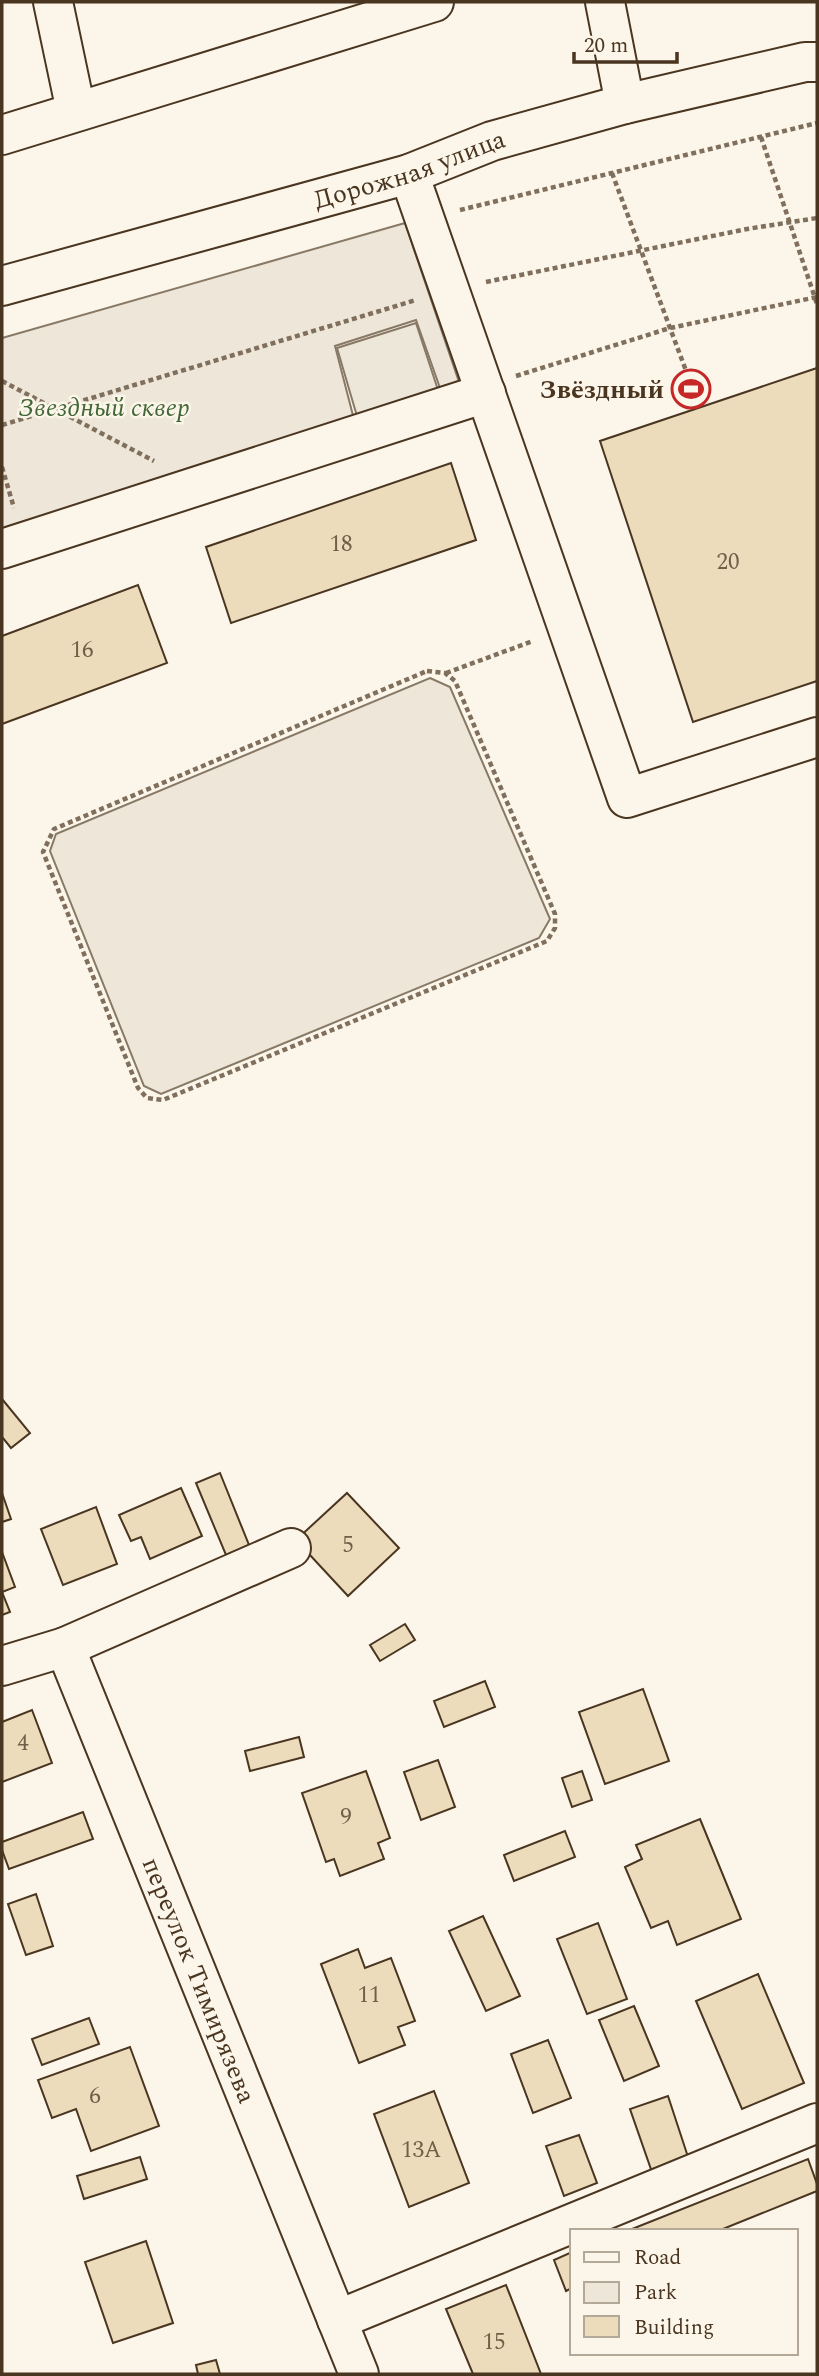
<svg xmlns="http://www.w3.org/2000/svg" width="819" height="2376" font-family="Spectral,serif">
  <rect width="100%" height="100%" fill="#fbf6e9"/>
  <g fill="#ede6d9" stroke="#887966" stroke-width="2">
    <polygon points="405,223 459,382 440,388 416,320 335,346 356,427 2,538 2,338"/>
    <polygon points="430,678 450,687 550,919 539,938 161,1094 144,1086 50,851 56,834"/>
  </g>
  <polygon fill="#ede7d9" stroke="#887966" stroke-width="2" points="416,323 440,396 359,423 337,348"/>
  <g fill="#ecdcbc" stroke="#4a3520" stroke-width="2">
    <polygon points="817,368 817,681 693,722 600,441"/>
    <polygon points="451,463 476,540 231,623 206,547"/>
    <polygon points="138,585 167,663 2,724 2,636"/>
    <polygon points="2,1399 30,1433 11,1448 2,1437"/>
    <polygon points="220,1473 249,1545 226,1555 196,1483"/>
    <polygon points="181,1488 202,1536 150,1559 141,1537 131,1541 119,1515"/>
    <polygon points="2,1493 11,1519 2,1522"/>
    <polygon points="347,1493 399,1548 348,1596 296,1540"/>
    <polygon points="96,1507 117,1564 63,1585 41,1529"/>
    <polygon points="2,1552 15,1587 2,1592 10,1612 2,1615"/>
    <polygon points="405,1624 415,1640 380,1661 370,1645"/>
    <polygon points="485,1681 495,1707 444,1727 434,1701"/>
    <polygon points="643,1689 669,1761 605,1784 579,1712"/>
    <polygon points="32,1710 52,1763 2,1782 2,1722"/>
    <polygon points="299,1737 304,1757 250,1771 245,1751"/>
    <polygon points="438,1760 455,1807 421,1820 404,1772"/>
    <polygon points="366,1771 390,1838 378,1843 384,1859 340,1876 334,1859 326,1862 302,1793"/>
    <polygon points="582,1771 592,1800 572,1807 562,1778"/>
    <polygon points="83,1812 93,1839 9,1869 2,1850 2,1842"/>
    <polygon points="700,1819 741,1919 677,1945 668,1921 651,1928 625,1867 642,1859 636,1845"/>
    <polygon points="565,1831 575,1857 514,1881 504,1855"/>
    <polygon points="36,1894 53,1946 26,1955 8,1904"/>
    <polygon points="483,1916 520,1996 486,2011 449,1931"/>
    <polygon points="598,1923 627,1999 587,2014 557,1939"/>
    <polygon points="358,1949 365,1968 391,1958 415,2021 398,2027 405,2045 359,2063 321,1964"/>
    <polygon points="758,1974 804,2083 742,2109 696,2001"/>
    <polygon points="634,2006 659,2066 624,2081 599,2020"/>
    <polygon points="89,2018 99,2044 42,2065 32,2039"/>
    <polygon points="548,2040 571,2098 533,2113 511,2054"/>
    <polygon points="130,2047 159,2126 91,2151 76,2109 52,2118 38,2080"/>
    <polygon points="434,2091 469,2183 409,2207 374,2114"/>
    <polygon points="668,2096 690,2163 653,2175 630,2109"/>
    <polygon points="579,2135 597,2183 564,2196 546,2146"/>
    <polygon points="140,2157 147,2179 84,2199 77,2176"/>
    <polygon points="808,2159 817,2184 817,2191 718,2231 627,2231"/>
    <polygon points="146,2241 173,2323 113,2343 85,2262"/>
    <polygon points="572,2252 572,2288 566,2291 554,2260"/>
    <polygon points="506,2285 541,2374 473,2374 446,2309"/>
    <polygon points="216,2360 220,2374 198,2374 196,2365"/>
  </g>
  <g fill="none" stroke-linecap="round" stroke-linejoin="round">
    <defs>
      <g id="minor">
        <polyline points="53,2 76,111"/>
        <polyline points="605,2 625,104"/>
        <polyline points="2,135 434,2"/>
        <polyline points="409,174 627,798 817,737"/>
        <polyline points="2,549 486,393"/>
        <polyline points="65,1647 291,1548"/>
        <path id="s1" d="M2,1666L65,1647L359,2374"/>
        <polyline points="337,2320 817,2123"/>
      </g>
      <g id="major">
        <path id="s2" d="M2,286L409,174L492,141L625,104L805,62H817"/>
      </g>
    </defs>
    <use href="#minor" stroke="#4a3520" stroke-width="42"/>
    <use href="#major" stroke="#4a3520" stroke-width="42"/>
    <g stroke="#7f6f5c" stroke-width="4.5" stroke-dasharray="5 3.5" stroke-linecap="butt">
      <polyline points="761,137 817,304"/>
      <polyline points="612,173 688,376"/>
      <polyline points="460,210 817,123"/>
      <polyline points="486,282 747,229 817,218"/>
      <polyline points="516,376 670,328 817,297"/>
      <polyline points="2,381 154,461"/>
      <polyline points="2,425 416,300"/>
      <polyline points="2,467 14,508"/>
      <polygon points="427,671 445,673 455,681 555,914 555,928 547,941 163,1100 147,1098 138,1088 43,852 54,829"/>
      <polyline points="446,673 533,641"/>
    </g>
    <use href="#minor" stroke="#fbf6e9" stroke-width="38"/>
    <use href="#major" stroke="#fbf6e9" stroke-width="38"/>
  </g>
  <defs>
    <symbol id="stadium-ring" viewBox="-11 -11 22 22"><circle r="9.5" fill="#fbf6e9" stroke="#c62828" stroke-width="1.5"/><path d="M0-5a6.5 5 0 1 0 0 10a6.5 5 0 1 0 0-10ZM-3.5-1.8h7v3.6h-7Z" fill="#c62828"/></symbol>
  </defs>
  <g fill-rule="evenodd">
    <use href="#stadium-ring" x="669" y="367" width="44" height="44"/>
  </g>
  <g text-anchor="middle" stroke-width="5" stroke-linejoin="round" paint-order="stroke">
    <g font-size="23" fill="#725f47">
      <text x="341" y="551">18</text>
      <text x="728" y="569">20</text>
      <text x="82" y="657">16</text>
      <text x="348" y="1552">5</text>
      <text x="23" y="1750">4</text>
      <text x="346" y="1824">9</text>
      <text x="369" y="2002">11</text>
      <text x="95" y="2103">6</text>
      <text x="421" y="2157">13А</text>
      <text x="494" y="2349">15</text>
    </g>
    <g font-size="26" fill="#4a3520" stroke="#fbf6e9">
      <text dy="9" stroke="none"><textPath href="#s2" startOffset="424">Дорожная улица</textPath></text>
      <text dy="9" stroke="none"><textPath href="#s1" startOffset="425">переулок Тимирязева</textPath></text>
    </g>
    <g font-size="26" font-weight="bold" fill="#4a3520" stroke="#fbf6e9" text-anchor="end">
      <text x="664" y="398">Звёздный</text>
    </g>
    <g font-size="26" font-style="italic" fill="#436837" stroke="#fbf6e9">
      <text x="104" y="416">Звездный сквер</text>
    </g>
  </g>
  <rect width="819" height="2376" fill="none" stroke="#4a3520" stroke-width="7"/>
  <rect x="570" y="2229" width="228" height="126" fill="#fbf6e9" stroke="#b4a999" stroke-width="2"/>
  <rect x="584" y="2252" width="35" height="10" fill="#fbf6e9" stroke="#b4a999" stroke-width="2"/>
  <text x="634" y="2264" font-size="21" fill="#4a3520">Road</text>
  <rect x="584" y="2282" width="35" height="21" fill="#ede6d9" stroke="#b4a999" stroke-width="2"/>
  <text x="634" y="2299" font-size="21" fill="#4a3520">Park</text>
  <rect x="584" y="2316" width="35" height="21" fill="#ecdcbc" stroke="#b4a999" stroke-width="2"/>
  <text x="634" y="2334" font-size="21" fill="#4a3520">Building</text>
  <path d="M574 52v10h103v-10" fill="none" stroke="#4a3520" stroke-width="3.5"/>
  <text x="584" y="52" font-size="21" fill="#4a3520" stroke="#fbf6e9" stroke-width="5" paint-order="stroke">20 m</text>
</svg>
